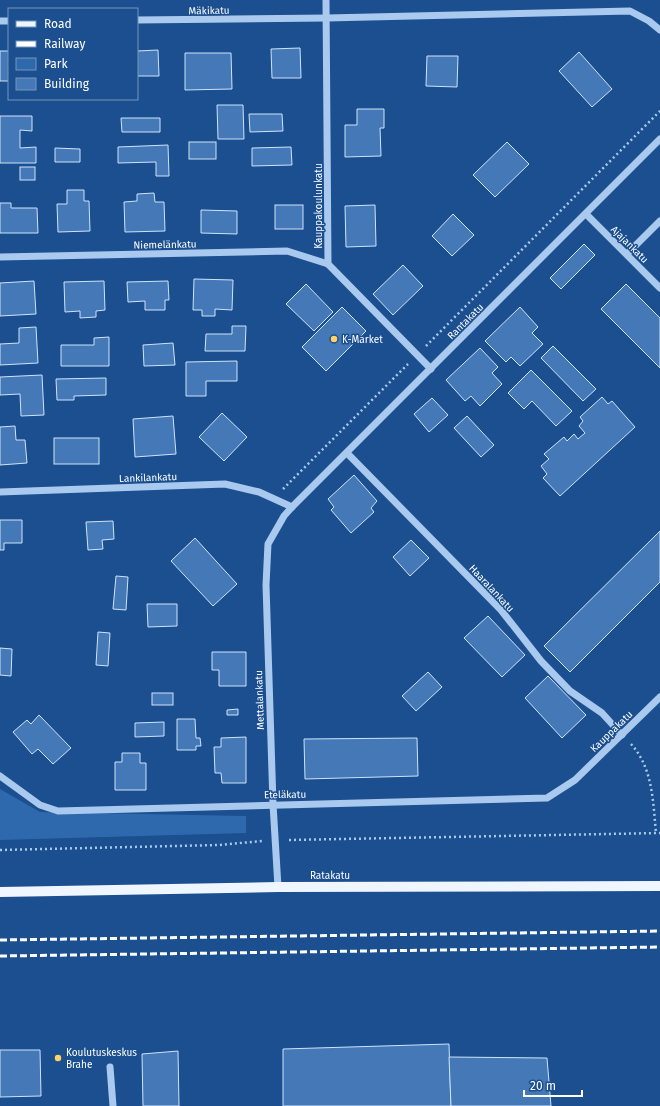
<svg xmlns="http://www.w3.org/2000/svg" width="660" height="1106" font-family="'Fira Sans',sans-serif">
  <rect width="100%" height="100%" fill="#1b4f8f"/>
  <polygon fill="#2e69ad" points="0,789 40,812 246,816 246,833 0,840"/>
  <g fill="#4478b7" stroke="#cfe3fa">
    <polygon points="300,48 301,78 272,78 271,49"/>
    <polygon points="158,50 159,76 137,76 137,51"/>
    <rect x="0" y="51" width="9" height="30"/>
    <polygon points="579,52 612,89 592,107 559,71"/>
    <polygon points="185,53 231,53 232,89 185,90"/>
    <polygon points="427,56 458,56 457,87 426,86"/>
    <polygon points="217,105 243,105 244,139 218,139"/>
    <polygon points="357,109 384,109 384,128 380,128 381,156 345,157 345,125 357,125"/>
    <polygon points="249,114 282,114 283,131 250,132"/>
    <polygon points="0,116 32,116 32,131 20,130 20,148 36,147 36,163 0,163"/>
    <polygon points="121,118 160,118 160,132 122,132"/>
    <rect x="189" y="142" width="27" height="17"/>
    <polygon points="507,142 529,164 495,197 473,175"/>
    <polygon points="168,145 169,176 156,176 156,162 118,163 118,147"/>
    <polygon points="291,147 292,165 252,166 252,148"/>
    <polygon points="55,148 80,149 80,162 55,162"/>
    <rect x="20" y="167" width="15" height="13"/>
    <polygon points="67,190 84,190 84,201 89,201 90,231 58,232 57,204 67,204"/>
    <polygon points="154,193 155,202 164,202 165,231 125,232 124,202 137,201 137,194"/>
    <polygon points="0,203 11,203 11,208 37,208 38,233 0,233"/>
    <rect x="275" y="205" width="28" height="24"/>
    <polygon points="375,205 376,246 346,247 345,206"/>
    <polygon points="201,210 237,211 237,234 201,233"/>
    <polygon points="453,214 474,235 452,256 432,236"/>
    <polygon points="584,244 595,255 561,289 550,278"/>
    <polygon points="403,265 423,286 393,315 373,294"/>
    <polygon points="194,279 233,280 232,310 215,309 215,316 202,316 202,310 193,310"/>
    <polygon points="34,281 36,314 0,316 0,283"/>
    <polygon points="104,281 105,310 96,311 96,317 80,318 80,311 65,312 64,282"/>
    <polygon points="168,281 169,300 165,300 165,310 145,310 145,301 128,302 127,282"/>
    <polygon points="306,284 333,312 314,331 286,304"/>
    <polygon points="626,284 660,318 660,368 601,309"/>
    <polygon points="342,307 366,331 326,371 302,347"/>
    <polygon points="520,307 538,327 532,333 543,344 520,366 511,357 506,362 485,341"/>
    <polygon points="232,326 246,326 245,351 205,351 206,334 232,334"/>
    <polygon points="36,327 38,363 0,365 0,344 19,343 19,328"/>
    <polygon points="109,337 109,366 61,366 61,345 94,345 94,338"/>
    <polygon points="173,343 175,365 144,366 143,345"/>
    <polygon points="553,346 596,389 583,401 541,358"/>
    <polygon points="480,348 498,367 492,373 502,384 480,406 471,396 465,401 446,380"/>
    <polygon points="237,361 237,381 206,381 206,396 186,396 186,362"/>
    <polygon points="531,370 572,411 556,426 532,401 524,409 508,393"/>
    <polygon points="42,375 44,415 21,416 20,394 0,395 0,377"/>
    <polygon points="106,378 106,395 74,396 74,400 57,400 56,379"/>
    <polygon points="602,397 608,404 612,401 635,427 560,496 543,478 547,474 541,466 549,459 544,454 564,437 567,441 574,434 578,439 585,433 579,426 583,421 580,417"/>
    <polygon points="432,398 448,415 429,432 414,414"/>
    <polygon points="222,413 247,437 224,461 199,437"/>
    <polygon points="173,416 176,454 135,457 133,419"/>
    <polygon points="467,416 494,445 481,457 454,428"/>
    <polygon points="15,426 16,440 25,440 27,463 0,465 0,427"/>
    <rect x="54" y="438" width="45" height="26"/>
    <polygon points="354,475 377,501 371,508 374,512 351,533 331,510 334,507 328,499"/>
    <polygon points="0,520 22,520 22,543 4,543 4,550 0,550"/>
    <polygon points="113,521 114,539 102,540 103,549 88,550 86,522"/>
    <polygon points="660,531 660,582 570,672 544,646"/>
    <polygon points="195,538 237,584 213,606 171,561"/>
    <polygon points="411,540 429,558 410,576 393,557"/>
    <polygon points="116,576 128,577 126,610 113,609"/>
    <polygon points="147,604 177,604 177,626 148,627"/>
    <polygon points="488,616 525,655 502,677 464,638"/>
    <polygon points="98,632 110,633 108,666 96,665"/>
    <polygon points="0,648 12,649 11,676 0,675"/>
    <polygon points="212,652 246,652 246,686 219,686 219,670 212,670"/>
    <polygon points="428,672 442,687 416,711 402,696"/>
    <polygon points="548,676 586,715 562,738 525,698"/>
    <rect x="152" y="693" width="21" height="12"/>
    <polygon points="238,709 238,715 227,715 227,710"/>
    <polygon points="39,715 71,748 53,764 38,749 32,754 13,732 27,720 31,724"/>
    <polygon points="177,719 195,719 196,738 200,738 201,746 196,746 196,750 177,750"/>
    <polygon points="164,722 164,736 135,737 135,723"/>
    <polygon points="246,737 246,783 222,783 221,773 215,773 214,747 221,747 221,738"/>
    <polygon points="417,738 418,776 305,779 304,739"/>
    <polygon points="122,753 140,753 140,763 146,763 146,790 115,790 115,762 122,762"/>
    <polygon points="449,1044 451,1106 283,1106 283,1049"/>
    <polygon points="0,1050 40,1050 41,1096 0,1097"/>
    <polygon points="178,1051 179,1106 143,1106 142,1054"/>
    <polygon points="449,1057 547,1058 551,1106 451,1106"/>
  </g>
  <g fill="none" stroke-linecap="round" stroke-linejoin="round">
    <g stroke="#a9c9ee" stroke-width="2.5" stroke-dasharray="2 3" stroke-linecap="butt">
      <polyline points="426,346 660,111"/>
      <polyline points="283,489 408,364"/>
      <path d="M631,744C653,768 653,802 656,833"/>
      <polyline points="289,840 660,833"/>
      <polyline points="0,850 219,845 262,841"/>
    </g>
    <g stroke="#a9c9ee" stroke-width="7">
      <polyline points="326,0 328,264 431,369"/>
      <polyline points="137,20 327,18 630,11 649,21 660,30"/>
      <polyline points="0,21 9,21"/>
      <polyline points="586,214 660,288"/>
      <polyline points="627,254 660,221"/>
      <polyline points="0,257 287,251 328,264"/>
      <polyline points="347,453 501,610 541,661 570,691 602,713 622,735"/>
      <polyline points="0,492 225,484 259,492 292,507"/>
      <polyline points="0,776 40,805 58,811 547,798 575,780 660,697"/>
      <polyline points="278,887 273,804 266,585 268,544 284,516 292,507 660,139"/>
      <polyline points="110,1067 113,1106"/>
    </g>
    <polyline stroke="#f0f6ff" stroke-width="10" points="0,892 278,887 660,886"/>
    <g stroke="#fff" stroke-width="3" stroke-dasharray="7 3" stroke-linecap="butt">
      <polyline points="0,940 660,931"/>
      <polyline points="0,956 660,947"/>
    </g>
  </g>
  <g fill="#ffd166" stroke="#1b4f8f" stroke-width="1.5">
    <circle cx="334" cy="339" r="4"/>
    <circle cx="58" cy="1058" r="4"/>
  </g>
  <g text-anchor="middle" stroke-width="3" stroke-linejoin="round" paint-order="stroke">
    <g font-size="10" fill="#fff" stroke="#1b4f8f">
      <text transform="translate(209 10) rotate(-1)" y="4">Mäkikatu</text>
      <text transform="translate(318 206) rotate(-90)" y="4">Kauppakoulunkatu</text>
      <text transform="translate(165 244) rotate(-1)" y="4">Niemelänkatu</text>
      <text transform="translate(630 244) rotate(45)" y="4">Ajajankatu</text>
      <text transform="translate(465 321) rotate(-45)" y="4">Rantakatu</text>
      <text transform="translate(148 477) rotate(-2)" y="4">Lankilankatu</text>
      <text transform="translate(492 588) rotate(47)" y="4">Haaralankatu</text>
      <text transform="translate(259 700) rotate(-92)" y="4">Mettalankatu</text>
      <text transform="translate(611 731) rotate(-44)" y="4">Kauppakatu</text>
      <text transform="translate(285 794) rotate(-1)" y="4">Eteläkatu</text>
      <text x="330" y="879">Ratakatu</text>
    </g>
    <g font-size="10" fill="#fff" stroke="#1b4f8f" text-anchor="start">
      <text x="342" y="343">K-Market</text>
      <text x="66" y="1056">Koulutuskeskus<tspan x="66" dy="12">Brahe</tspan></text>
    </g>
  </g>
  <rect x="8" y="8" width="130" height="92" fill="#1b4f8f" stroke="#7695bc"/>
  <rect x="16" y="21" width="20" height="6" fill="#f0f6ff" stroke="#7695bc"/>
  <text x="44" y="28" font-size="12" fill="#ffffff">Road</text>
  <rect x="16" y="41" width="20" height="6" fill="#ffffff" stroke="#7695bc"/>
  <text x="44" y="48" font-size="12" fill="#ffffff">Railway</text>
  <rect x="16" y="58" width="20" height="12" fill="#2e69ad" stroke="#7695bc"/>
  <text x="44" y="68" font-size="12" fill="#ffffff">Park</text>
  <rect x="16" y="78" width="20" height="12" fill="#4478b7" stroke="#7695bc"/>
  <text x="44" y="88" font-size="12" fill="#ffffff">Building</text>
  <path d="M524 1090v6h58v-6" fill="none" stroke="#ffffff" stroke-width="2"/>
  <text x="530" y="1090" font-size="12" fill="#ffffff" stroke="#1b4f8f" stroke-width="3" paint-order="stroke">20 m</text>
</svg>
